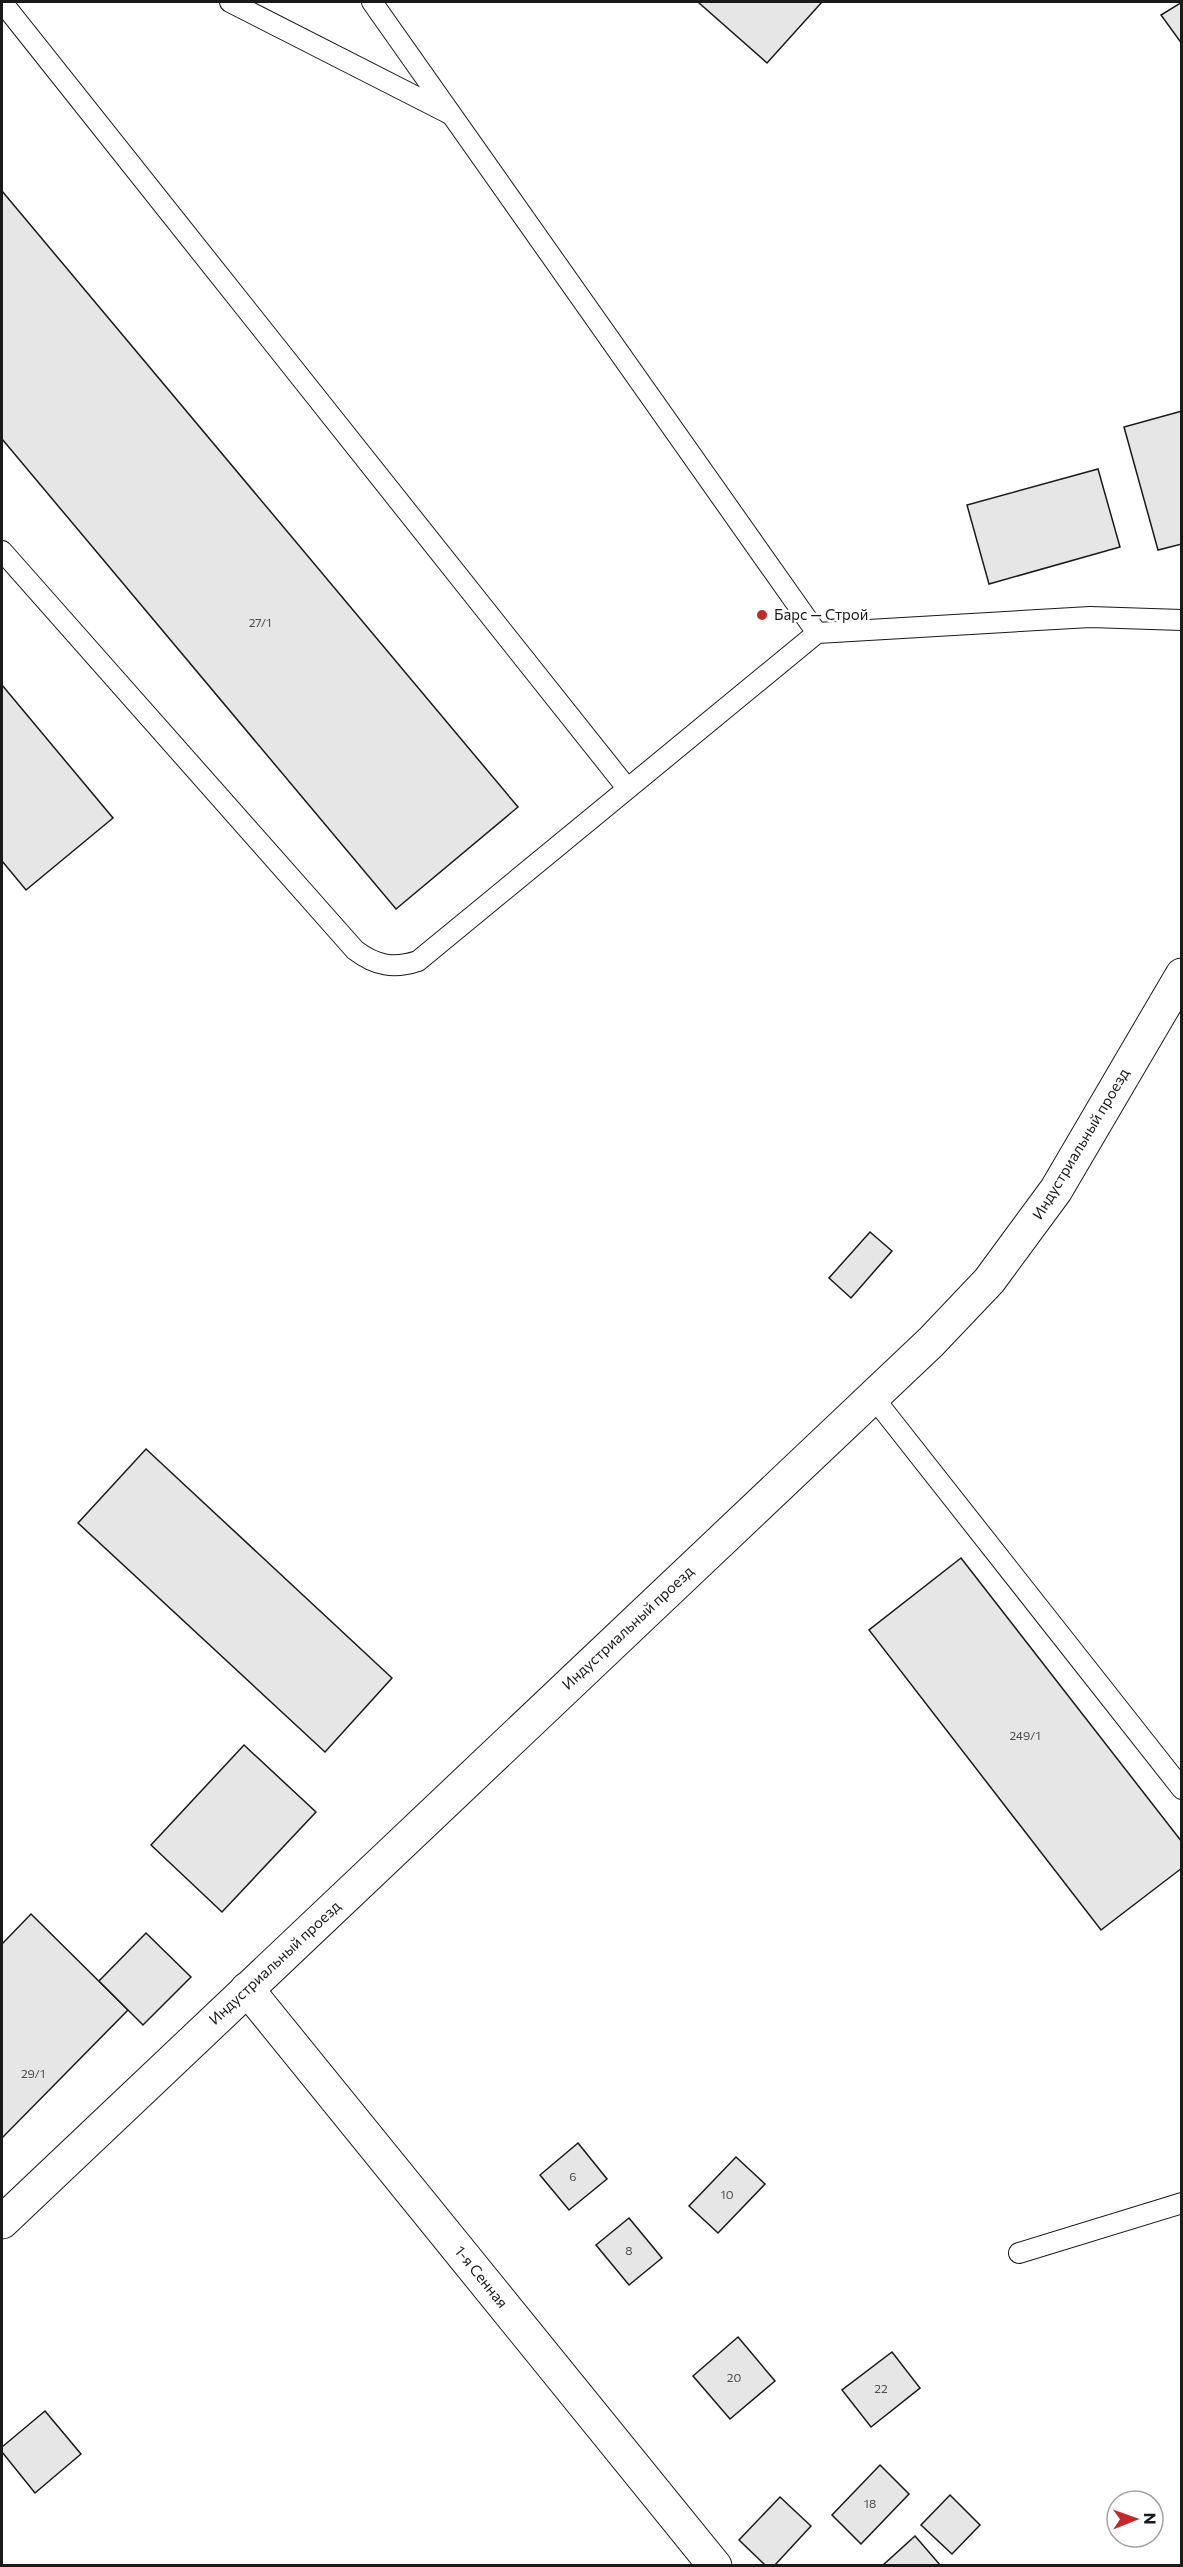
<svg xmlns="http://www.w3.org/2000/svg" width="1183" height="2567" font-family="Commissioner,sans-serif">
  <rect width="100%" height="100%" fill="#fff"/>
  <g fill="#e6e6e6" stroke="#1a1a1a" stroke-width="1.5">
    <polygon points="698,2 822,2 767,63"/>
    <polygon points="1182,2 1182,44 1161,15"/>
    <polygon points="2,191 518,807 396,909 2,439"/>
    <polygon points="1182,411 1182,544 1158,550 1124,427"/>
    <polygon points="1098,469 1120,547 989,584 967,505"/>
    <polygon points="2,685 113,818 26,890 2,861"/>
    <polygon points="870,1232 892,1251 851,1298 829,1278"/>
    <polygon points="146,1449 392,1678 325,1752 78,1523"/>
    <polygon points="961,1558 1182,1842 1182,1868 1101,1930 869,1630"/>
    <polygon points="244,1745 316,1812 222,1912 151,1845"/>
    <polygon points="31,1914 128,2010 2,2138 2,1944"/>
    <polygon points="146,1933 191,1977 143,2025 99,1981"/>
    <polygon points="578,2143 607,2179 569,2210 540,2175"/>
    <polygon points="736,2157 765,2184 718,2233 689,2206"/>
    <polygon points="629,2218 662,2258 629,2285 596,2245"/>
    <polygon points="738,2337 775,2381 730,2419 693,2376"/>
    <polygon points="892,2352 920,2388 871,2427 842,2390"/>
    <polygon points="45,2411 81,2454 35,2493 2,2452 2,2447"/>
    <polygon points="880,2465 909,2494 861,2544 832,2515"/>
    <polygon points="950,2495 980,2525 952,2554 921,2525"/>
    <polygon points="780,2497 811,2526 774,2566 766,2566 739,2540"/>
    <polygon points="915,2536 941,2566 882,2566"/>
  </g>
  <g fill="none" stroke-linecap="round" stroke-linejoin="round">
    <defs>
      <g id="lane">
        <polyline points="2,2 627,788"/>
        <polyline points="230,2 450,114"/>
        <polyline points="372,2 817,633"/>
        <path d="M2,551L355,950C376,966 394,969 418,961L817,633L1090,617L1182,620"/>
        <polyline points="873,1397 1182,1789"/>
        <polyline points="1019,2253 1182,2203"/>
      </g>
      <g id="street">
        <polyline points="247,1989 715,2566"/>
        <polyline points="2,2222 931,1342 989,1281 1056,1190 1182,975"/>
      </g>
    </defs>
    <use href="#lane" stroke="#1a1a1a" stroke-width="22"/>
    <use href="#street" stroke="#1a1a1a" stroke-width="35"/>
    <use href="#lane" stroke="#fff" stroke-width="20"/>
    <use href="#street" stroke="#fff" stroke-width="33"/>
  </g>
  <circle fill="#c62828" stroke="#fff" stroke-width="2" cx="762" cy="615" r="6"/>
  <g text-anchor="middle" stroke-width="4.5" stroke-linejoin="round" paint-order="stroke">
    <g font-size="12" fill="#4d4d4d">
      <text x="260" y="627">27/1</text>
      <text x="1025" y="1740">249/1</text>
      <text x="33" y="2078">29/1</text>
      <text x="573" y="2181">6</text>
      <text x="727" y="2199">10</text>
      <text x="629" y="2255">8</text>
      <text x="734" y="2382">20</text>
      <text x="881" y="2393">22</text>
      <text x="870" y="2508">18</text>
    </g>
    <g font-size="15" fill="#1a1a1a" stroke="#fff" text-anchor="start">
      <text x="774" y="620">Барс — Строй</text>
    </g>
    <g font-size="15" fill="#1a1a1a" stroke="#fff">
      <text transform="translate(1081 1144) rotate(-59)" y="5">Индустриальный проезд</text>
      <text transform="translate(628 1628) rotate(-43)" y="5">Индустриальный проезд</text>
      <text transform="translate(275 1963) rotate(-43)" y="5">Индустриальный проезд</text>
      <text transform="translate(481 2277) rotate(51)" y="5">1-я Сенная</text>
    </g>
  </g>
  <rect width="1183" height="2567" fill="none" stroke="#1a1a1a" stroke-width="6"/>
  <g transform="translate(1135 2519) rotate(89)"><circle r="28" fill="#ffffff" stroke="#a3a3a3" stroke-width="1.5"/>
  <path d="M0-4.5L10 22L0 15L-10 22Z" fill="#c62828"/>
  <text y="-9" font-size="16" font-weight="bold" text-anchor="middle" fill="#1a1a1a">N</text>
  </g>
</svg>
